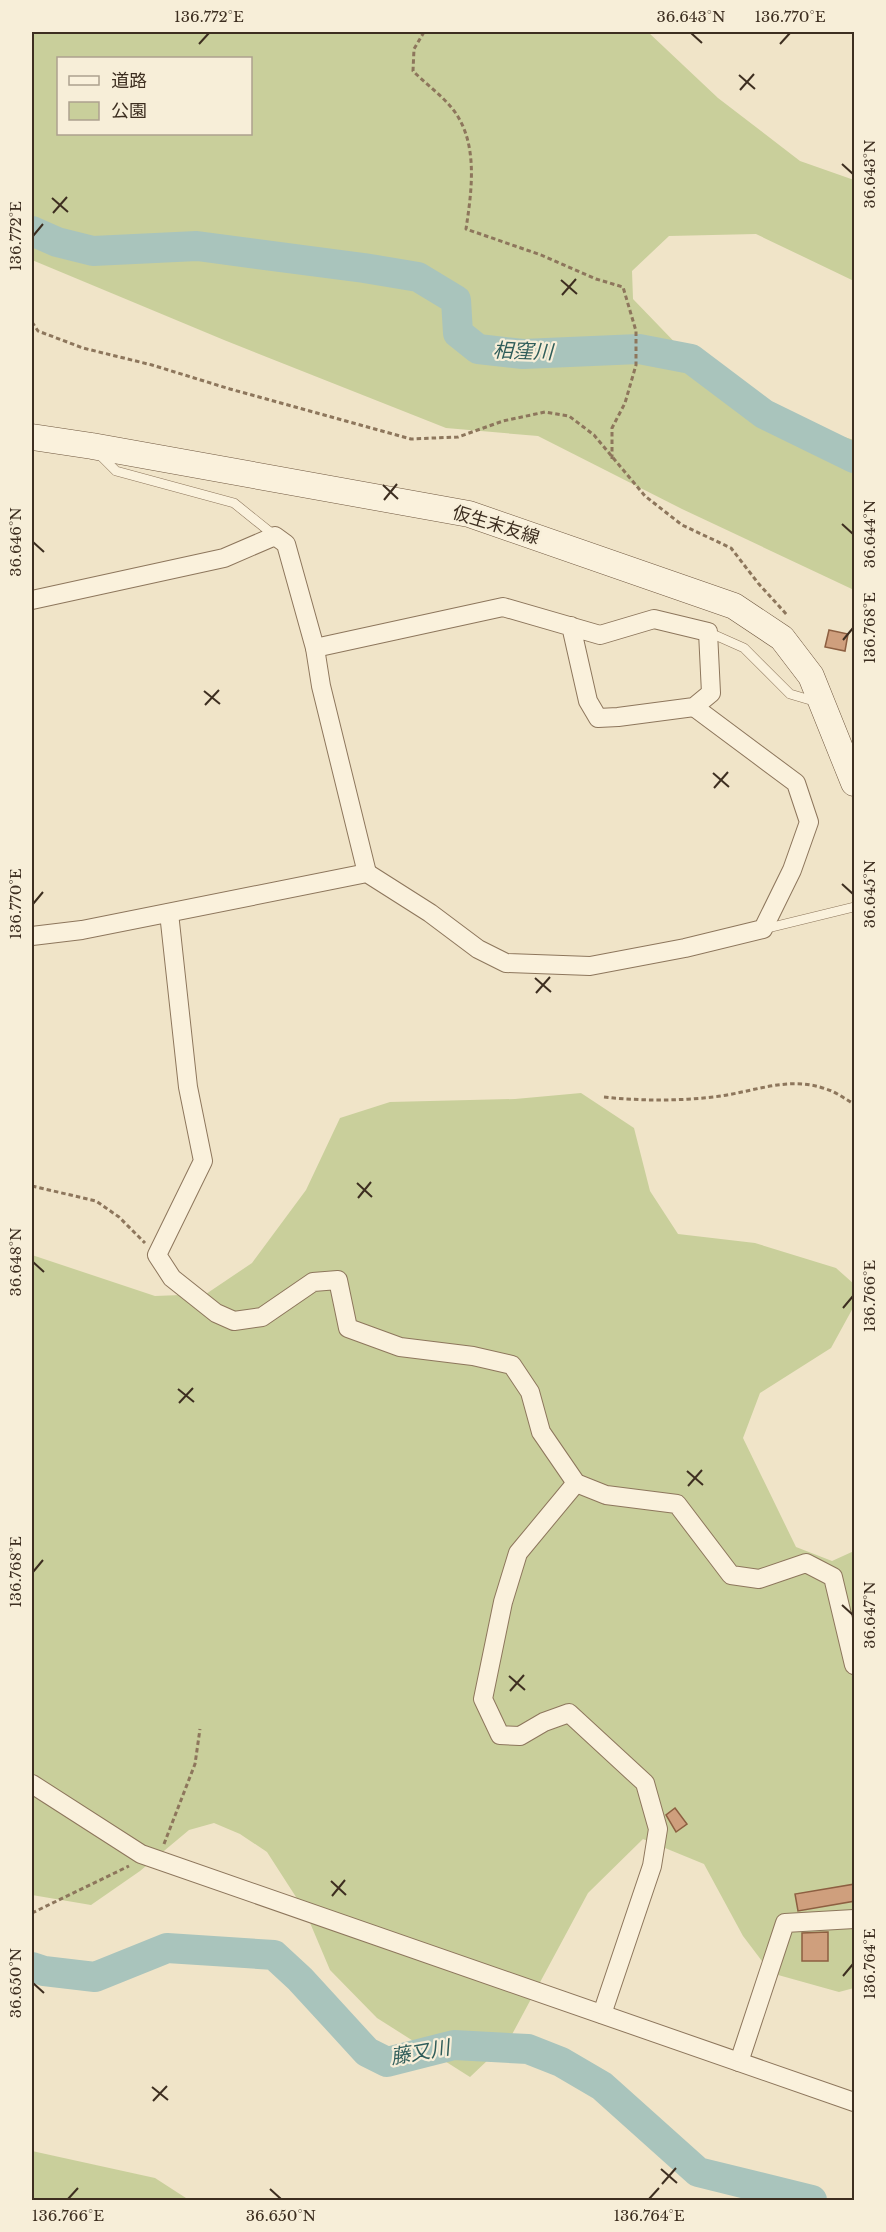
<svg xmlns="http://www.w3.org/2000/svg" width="886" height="2232" font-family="'Libre Baskerville','Noto Sans JP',serif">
  <rect width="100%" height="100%" fill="#f0e4c8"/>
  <g fill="#c9cf9b" fill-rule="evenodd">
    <path d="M32,32H648L718,98L800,161L854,180V281L756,234L669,236L632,271L633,299L713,382L757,411L854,440V590L682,509L538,436L446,428L224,340L32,260ZM58,58H250V134H58Z"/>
    <polygon points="581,1093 634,1128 650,1191 678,1234 755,1243 836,1268 854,1284 854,1306 831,1348 760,1393 743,1438 796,1547 832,1561 854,1551 854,1988 839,1992 771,1973 743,1936 704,1864 643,1839 588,1893 509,2040 470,2077 377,2018 330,1970 305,1911 267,1852 240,1834 214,1823 189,1830 140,1871 91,1905 32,1895 32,1255 155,1296 206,1294 252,1263 306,1190 340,1118 390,1102 515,1099"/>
    <polygon points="32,2151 155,2178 189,2200 32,2200"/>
  </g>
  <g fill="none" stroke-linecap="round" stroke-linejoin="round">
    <g stroke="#a9c4bc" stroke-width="30">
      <polyline points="32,231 57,242 93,251 197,246 364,268 418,277 456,300 458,333 478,349 523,354 639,349 691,359 764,414 854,458"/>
      <polyline points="32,1967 44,1971 95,1977 167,1948 274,1955 300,1979 367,2052 387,2062 454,2045 528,2049 561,2062 602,2086 698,2172 812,2200"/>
    </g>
  </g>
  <g fill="#cf9f7d" stroke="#8d5f41" stroke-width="1.5">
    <polygon points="829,630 848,634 845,651 825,647"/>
    <polygon points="675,1808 687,1824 676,1832 666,1815"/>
    <polygon points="855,1884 855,1901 798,1911 795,1894"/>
    <polygon points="828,1932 828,1961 802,1961 802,1933"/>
  </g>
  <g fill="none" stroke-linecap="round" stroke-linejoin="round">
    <defs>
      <g id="service">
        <polyline points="99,454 116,471 234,503 275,536"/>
        <polyline points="708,632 744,648 790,694 817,702"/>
        <polyline points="764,929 854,907"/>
      </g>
      <g id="minor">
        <polyline points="32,600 224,558 275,536 286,544 315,648 321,686 367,873"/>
        <polyline points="315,648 503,607 600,635 654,619 708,632 711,693 694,707 618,717 598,718 588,701 571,626"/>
        <polyline points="169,913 188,1087 203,1161 157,1255 172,1278 216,1313 234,1321 262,1317 313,1282 338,1280 348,1328 400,1347 473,1356 512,1365 530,1392 541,1432 576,1483 606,1495 677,1504 731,1575 759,1579 806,1563 833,1577 854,1665"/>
        <polyline points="32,936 82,930 367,873 430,913 478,949 506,963 590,966 685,948 763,929 792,870 809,822 796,783 694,707"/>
        <polyline points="576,1483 518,1553 503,1602 483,1699 500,1735 520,1736 544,1722 569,1713 645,1783 658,1829 652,1866 602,2014"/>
        <polyline points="32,1784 141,1854 854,2102"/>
        <polyline points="739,2062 785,1923 854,1919"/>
      </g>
      <polyline id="secondary" points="32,437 92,446 469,514 734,606 782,638 811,676 854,783"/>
    </defs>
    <use href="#service" stroke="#8d765c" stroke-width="10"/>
    <use href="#minor" stroke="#8d765c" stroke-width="20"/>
    <use href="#secondary" stroke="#6f573f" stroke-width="27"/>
    <g stroke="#8d765c" stroke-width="3" stroke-dasharray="4.5 3" stroke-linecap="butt">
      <path d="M424,32L414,49L413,71C425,83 440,94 451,107C479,140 472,189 466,229L541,255L596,279L623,287L636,331V365L625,403L612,428V459"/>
      <polyline points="32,322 38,331 83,348 152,365 230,389 411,439 458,437 503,421 545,412 569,416 594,435 645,496 682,525 731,548 758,583 788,616"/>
      <path d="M604,1097C641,1101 677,1101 713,1097C752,1093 787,1075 826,1089C836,1092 845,1099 854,1104"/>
      <polyline points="32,1186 96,1201 119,1217 145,1243"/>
      <polyline points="164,1844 195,1764 200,1729"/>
      <polyline points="32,1913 129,1866"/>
    </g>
    <use href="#service" stroke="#faf1dc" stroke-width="9"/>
    <use href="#minor" stroke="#faf1dc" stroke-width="18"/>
    <use href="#secondary" stroke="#faf1dc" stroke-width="26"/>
  </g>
  <path fill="none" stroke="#3d2e20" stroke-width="2" d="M691,33L702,43M199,44L209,33M780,44L790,33M739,75L755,89M740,90L754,74M842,164L853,174M52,198L68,212M53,213L67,197M33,236L43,224M561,280L577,294M562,295L576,279M383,485L398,499M384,500L397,484M842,524L853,534M33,542L44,552M843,640L853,628M204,691L220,704M205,705L219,690M713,773L729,787M714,788L728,772M842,884L853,894M33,904L43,892M535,978L551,992M536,993L550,977M357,1183L372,1197M358,1198L371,1182M33,1262L44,1272M843,1308L853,1296M178,1389L194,1402M179,1403L193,1388M687,1471L703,1485M688,1486L702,1470M33,1572L43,1560M842,1605L853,1615M509,1676L525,1690M510,1691L524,1675M331,1881L346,1895M332,1896L345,1880M843,1976L853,1964M33,1983L44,1993M152,2087L168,2100M153,2101L167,2086M661,2169L677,2183M662,2184L676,2168M270,2189L281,2199M68,2199L78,2188M649,2199L659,2188"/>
  <g text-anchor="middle" stroke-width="4.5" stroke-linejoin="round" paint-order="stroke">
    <g font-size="18" fill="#3d2e20" stroke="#f7eed8">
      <text transform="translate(496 525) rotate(17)" y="6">仮生末友線</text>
    </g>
    <g font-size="20" font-style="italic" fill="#2f5d5a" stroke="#f7eed8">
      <text transform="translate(523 351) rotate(2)" y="7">相窪川</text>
      <text transform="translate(420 2052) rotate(-10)" y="7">藤又川</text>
    </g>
  </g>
  <rect width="886" height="2232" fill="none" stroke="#f7eed8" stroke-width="66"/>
  <rect x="57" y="57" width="195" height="78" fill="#f7eed8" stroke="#ada18e" stroke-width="1.5"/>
  <rect x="69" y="76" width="30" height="9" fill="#faf1dc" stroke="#ada18e" stroke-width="1.5"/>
  <text x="111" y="87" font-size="18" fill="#3d2e20">道路</text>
  <rect x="69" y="102" width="30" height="18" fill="#c9cf9b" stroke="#ada18e" stroke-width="1.5"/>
  <text x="111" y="117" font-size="18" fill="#3d2e20">公園</text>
  <rect x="33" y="33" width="820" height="2166" fill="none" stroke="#3d2e20" stroke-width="2"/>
  <g font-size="15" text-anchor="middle" fill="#3d2e20">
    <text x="209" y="22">136.772°E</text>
    <text x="691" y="22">36.643°N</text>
    <text x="790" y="22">136.770°E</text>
    <text transform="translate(870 174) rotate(-90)" y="5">36.643°N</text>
    <text transform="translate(16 236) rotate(-90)" y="5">136.772°E</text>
    <text transform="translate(870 534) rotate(-90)" y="5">36.644°N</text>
    <text transform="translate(16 542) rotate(-90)" y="5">36.646°N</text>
    <text transform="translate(870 628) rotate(-90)" y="5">136.768°E</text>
    <text transform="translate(870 894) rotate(-90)" y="5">36.645°N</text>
    <text transform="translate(16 904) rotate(-90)" y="5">136.770°E</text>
    <text transform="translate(16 1262) rotate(-90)" y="5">36.648°N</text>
    <text transform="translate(870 1296) rotate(-90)" y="5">136.766°E</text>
    <text transform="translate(16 1572) rotate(-90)" y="5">136.768°E</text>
    <text transform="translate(870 1615) rotate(-90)" y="5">36.647°N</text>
    <text transform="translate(870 1964) rotate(-90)" y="5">136.764°E</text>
    <text transform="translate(16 1983) rotate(-90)" y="5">36.650°N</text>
    <text x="68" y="2221">136.766°E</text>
    <text x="281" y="2221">36.650°N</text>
    <text x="649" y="2221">136.764°E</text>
  </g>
</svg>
